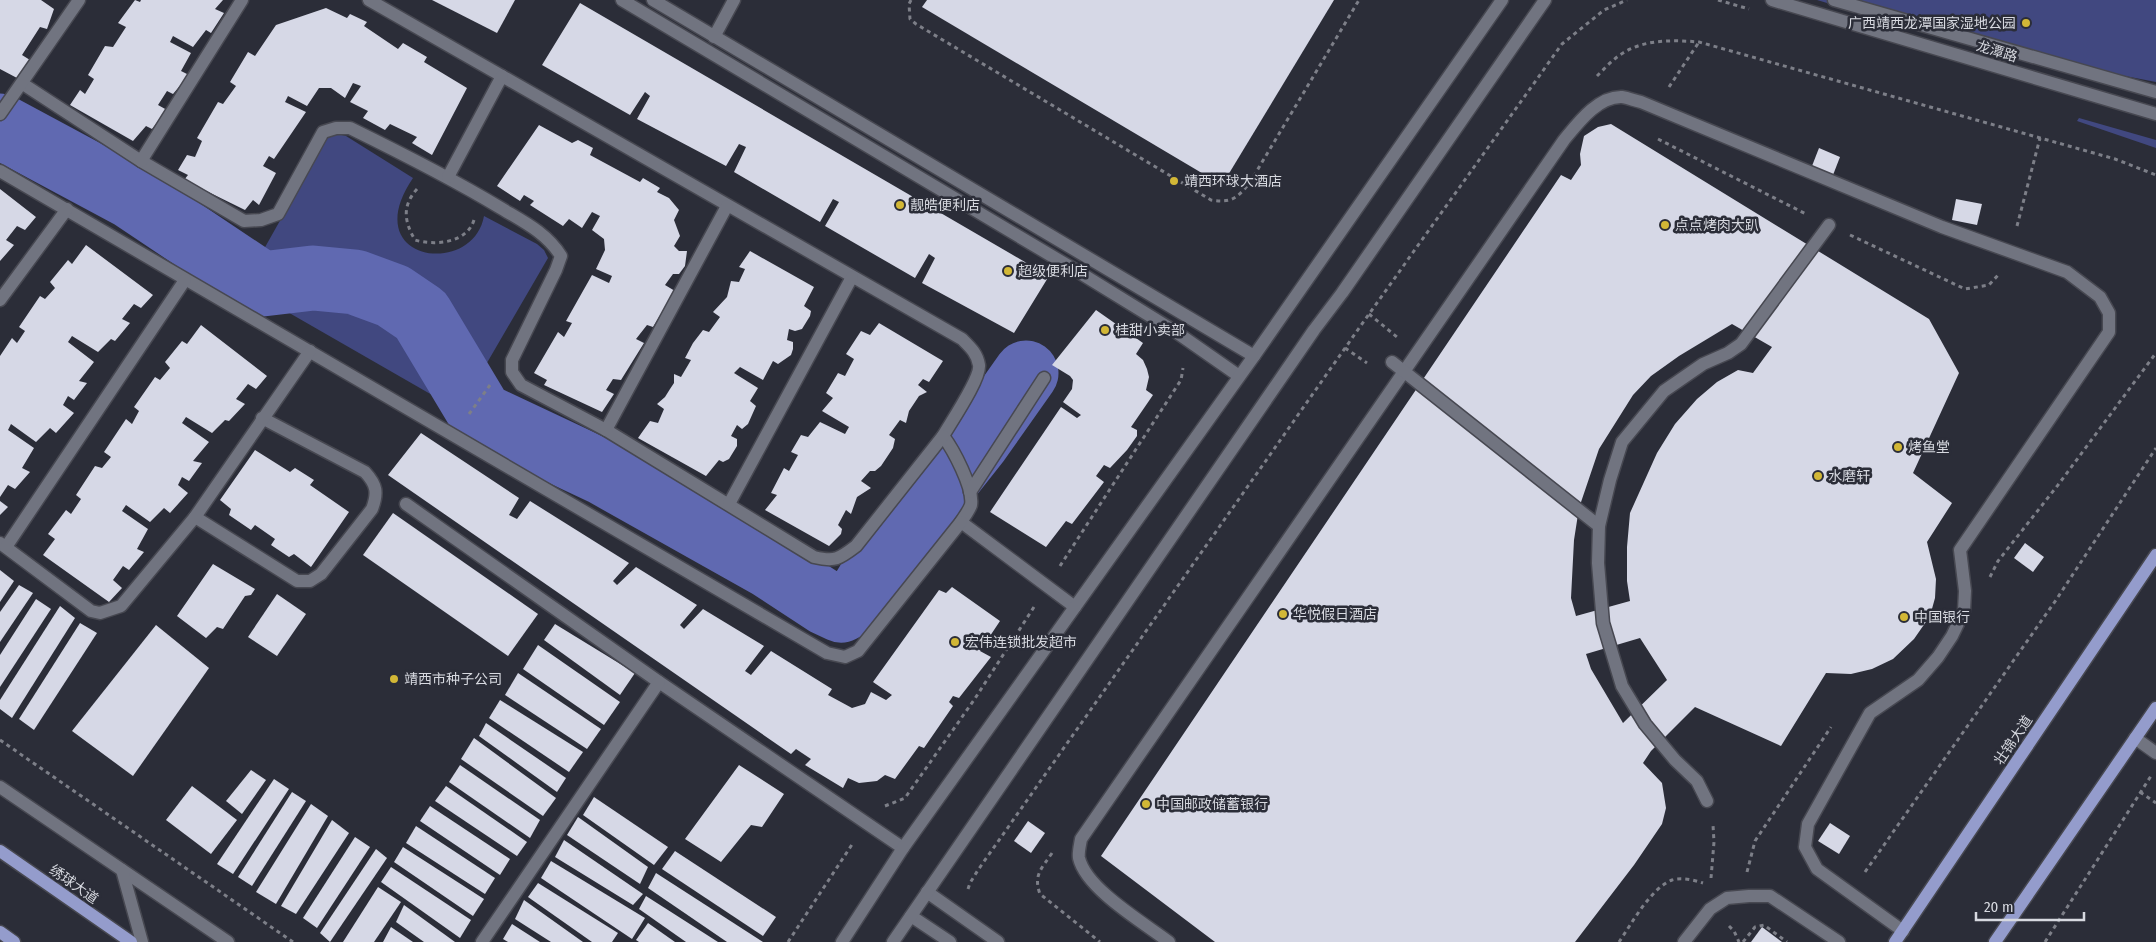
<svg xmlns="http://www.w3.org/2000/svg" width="2156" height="942" font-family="'Fira Sans Condensed','Noto Sans SC',sans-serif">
  <rect width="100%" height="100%" fill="#2b2d38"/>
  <g fill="#414880">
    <polygon points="1817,0 2156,0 2156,82 1975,47"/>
    <polygon points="2079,118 2156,140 2156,148 2077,121"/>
    <path d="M337,134L346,136L413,178C356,262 473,278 484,216L537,244L544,250L548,258L477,380L471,366L435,312L423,297L408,286L367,268L346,266H291L267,270L255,265L326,139Z"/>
    <path d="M323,293C334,294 347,292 357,295C409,307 434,362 453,407L265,299Z"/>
  </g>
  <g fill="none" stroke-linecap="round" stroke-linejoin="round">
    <polyline stroke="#6069b1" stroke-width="65" points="0,126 132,197 262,284 313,278 355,282 393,296 421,315 481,415 602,472 771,567 826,603 841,610 856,602 873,574 978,441 1026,373"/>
  </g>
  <g fill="#d6d8e6" fill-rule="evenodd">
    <polygon points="0,0 41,0 54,9 47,29 40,27 22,55 30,60 17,78 0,69"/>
    <polygon points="135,0 140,2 141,0 223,0 215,9 224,13 211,33 206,30 193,47 173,36 170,42 191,53 181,71 189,75 173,94 167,91 158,105 167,110 152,129 146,126 133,141 70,105 80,90 85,94 94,79 88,75 105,46 113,47 126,27 118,23"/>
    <polygon points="432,0 515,0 497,33"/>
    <polygon points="927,0 1334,0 1222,185 922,7"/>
    <polygon points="580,3 1049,276 1014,333 922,283 935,258 929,254 915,278 825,226 839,202 833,199 820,222 734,172 746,147 739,144 726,166 637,119 650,96 645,92 630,115 542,65"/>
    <polygon points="326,8 347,18 350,14 367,22 364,26 398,49 403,43 427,57 424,62 467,88 432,155 412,143 417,137 390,124 385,130 363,118 368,111 350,102 361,86 353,83 345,98 331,88 319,88 307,106 288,96 285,102 306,112 274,159 269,156 263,166 276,173 259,205 253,200 245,210 184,180 188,175 178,170 187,155 195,157 202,141 197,138 218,102 223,104 236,86 230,82 248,52 255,56 276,25"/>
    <path d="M1611,124L1929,319L1959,373L1913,473L1952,503L1927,542L1936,579L1935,598L1930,616L1914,639L1893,659L1872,669L1851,674L1826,673L1781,746L1695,707L1651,751L1643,763L1662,783L1666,808L1662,824L1634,865L1575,942H1215L1101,856L1561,175L1571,180L1581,165L1580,154L1584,136L1598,127ZM1732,324L1772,347L1753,373L1738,370L1717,382L1697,399L1675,424L1657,453L1630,513L1627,547V581L1630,601L1576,616L1571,598L1574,540L1579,508L1599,449L1633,395L1651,376L1679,356ZM1640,638L1667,680L1623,723L1591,669L1586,654Z"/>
    <polygon points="539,125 572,143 578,140 593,148 590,155 640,182 643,178 660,188 657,192 669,198 679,210 674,220 680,236 674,246 679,251 687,251 685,266 679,274 673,274 665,285 675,291 653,327 647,325 636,339 644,343 621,380 613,379 606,390 614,394 602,412 544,385 547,380 534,373 558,332 564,337 572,323 566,321 592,275 609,283 612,276 596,269 605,250 604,239 592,230 600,216 592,212 582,228 569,219 563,226 530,205 534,201 524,195 520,201 497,186"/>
    <polygon points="1819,148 1840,157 1833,175 1812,166"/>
    <polygon points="0,189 36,217 25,230 17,226 6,240 14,245 0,261"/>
    <polygon points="1956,199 1982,204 1977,225 1952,220"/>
    <polygon points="86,245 153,295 141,308 134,304 122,319 130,323 115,341 111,339 98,352 72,336 68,342 94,362 79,381 87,383 74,400 68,396 63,405 74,413 56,433 50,428 36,442 11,424 8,430 34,448 22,468 30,472 15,489 8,485 0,497 0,356 12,338 17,343 25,331 19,327 40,296 45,299 55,288 50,282 68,260 72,264"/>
    <polygon points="750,251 814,287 804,306 811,311 810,316 802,329 795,331 789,329 787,340 793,342 793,349 791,355 778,364 773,361 763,380 740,367 734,373 758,388 750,401 756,406 748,424 742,429 737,425 731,436 737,439 737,446 729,459 723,462 719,460 706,476 638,438 650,421 658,423 664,409 657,404 665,397 670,389 674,383 674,374 681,377 691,360 685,358 693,343 703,330 709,332 720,317 713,312 727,297 731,281 739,282 745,269 739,267"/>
    <polygon points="1096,310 1143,343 1136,354 1143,360 1147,369 1149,377 1146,390 1153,395 1131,427 1137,430 1137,436 1127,450 1110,468 1104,465 1096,476 1104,482 1072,524 1066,521 1046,547 990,512 1061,407 1077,418 1081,415 1063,402 1072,389 1073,380 1070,376 1052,365"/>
    <polygon points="879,323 943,361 929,382 923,379 918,385 927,392 919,396 909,411 906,423 900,420 889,435 895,439 893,448 881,466 875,471 870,471 861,481 871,488 857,497 851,514 846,510 838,525 842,529 841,534 829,546 765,510 777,495 771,493 784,468 789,471 798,455 791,452 801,435 808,437 820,422 845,434 849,427 822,411 833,398 826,393 838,373 845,376 854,359 846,354 861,331 870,335"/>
    <polygon points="201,325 267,376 256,389 248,384 236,399 245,404 229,421 225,420 212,433 186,417 182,423 209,442 193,461 202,463 189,481 182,477 178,485 188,493 170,513 164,508 150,522 126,505 122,511 148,529 137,549 144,552 129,570 123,566 113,580 122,588 109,602 43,555 55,539 48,534 66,510 71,514 81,499 76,495 95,466 102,468 111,457 104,452 126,419 132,424 139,411 134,407 155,377 160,380 170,368 165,362 182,341 187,344"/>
    <polygon points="421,433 519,498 509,515 517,519 530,501 629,563 613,581 617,585 636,567 697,605 680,625 684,629 703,609 764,646 745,671 751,675 771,651 832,689 828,695 852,708 865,704 871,692 886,700 892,695 873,682 939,590 946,593 952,587 1000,621 980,651 991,657 959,698 953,696 949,702 953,706 924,748 919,746 895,779 885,775 877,781 859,783 848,778 843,788 805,765 811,759 796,749 791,754 388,475"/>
    <polygon points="255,450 290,472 295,468 314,480 310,485 349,512 311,567 294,554 289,557 271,545 275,539 255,525 251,530 229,515 231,509 220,500"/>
    <polygon points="0,501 8,507 0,515"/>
    <polygon points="393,513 538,614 508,656 363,555"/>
    <polygon points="2025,543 2044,557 2033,572 2014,558"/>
    <polygon points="213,564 255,589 251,595 245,596 223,629 217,627 206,638 177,616"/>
    <polygon points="0,570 14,581 0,602"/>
    <polygon points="19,585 33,593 0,642 0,612"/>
    <polygon points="277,594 306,614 277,656 248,637"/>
    <polygon points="36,599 51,609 0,687 0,655"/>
    <polygon points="60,606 75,618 12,718 0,709 0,700"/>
    <polygon points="80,623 97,633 34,730 19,719"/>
    <polygon points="555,624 635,673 620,695 544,640"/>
    <polygon points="156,625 209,668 133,776 72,731"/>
    <polygon points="538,645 620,702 604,725 523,669"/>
    <polygon points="518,673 601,729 587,749 505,695"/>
    <polygon points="500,700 583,752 569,772 489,718"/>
    <polygon points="486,723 566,778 557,792 479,736"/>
    <polygon points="474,738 556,798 543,816 461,759"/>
    <polygon points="460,765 540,820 530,838 449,782"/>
    <polygon points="739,765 784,794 762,827 751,825 721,862 685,839"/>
    <polygon points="251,770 266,780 242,814 226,801"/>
    <polygon points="274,779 289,789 233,874 217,864"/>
    <polygon points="192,786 237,820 211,854 166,820"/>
    <polygon points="446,786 527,842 517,856 435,801"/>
    <polygon points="292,792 306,801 252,886 238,877"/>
    <polygon points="594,797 668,847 654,865 583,815"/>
    <polygon points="311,804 328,816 276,904 256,892"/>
    <polygon points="430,806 510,859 500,875 420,821"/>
    <polygon points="578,817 648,867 640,884 567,835"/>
    <polygon points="332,820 349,833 296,914 281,906"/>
    <polygon points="1028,821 1045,833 1031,853 1014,841"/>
    <polygon points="1830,823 1850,836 1839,854 1818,841"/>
    <polygon points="416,826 495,878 485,894 406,843"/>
    <polygon points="355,837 370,847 317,928 303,918"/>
    <polygon points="564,840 643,894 633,905 555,857"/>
    <polygon points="403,847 484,899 473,916 394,862"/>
    <polygon points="376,849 387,858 330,942 320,933"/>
    <polygon points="675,851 776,917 763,936 662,869"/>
    <polygon points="551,861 645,918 632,939 541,878"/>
    <polygon points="391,867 471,920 460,938 381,882"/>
    <polygon points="656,873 763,942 727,942 648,888"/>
    <polygon points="538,883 618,933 612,942 592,942 528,897"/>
    <polygon points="378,887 401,902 374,942 343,942"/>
    <polygon points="646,896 718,942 686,942 639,909"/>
    <polygon points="524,900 583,942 551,942 515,919"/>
    <polygon points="404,905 455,942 424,942 396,922"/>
    <polygon points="648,923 675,942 639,942 636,940"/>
    <polygon points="512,924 540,942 508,942 503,939"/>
    <polygon points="391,927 413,942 383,942"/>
    <polygon points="1762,927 1782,942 1751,942"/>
  </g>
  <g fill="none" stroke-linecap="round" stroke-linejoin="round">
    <defs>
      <g id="service">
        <path d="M369,0L962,339C970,347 977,353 979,365C981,378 951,422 943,436C953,449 974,488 971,505C969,511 964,517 961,522L1075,607"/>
        <polyline points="714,37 734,0"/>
        <path d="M23,84L141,161L244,221L261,220L278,214L323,132L336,128H350C401,153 451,178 499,207C522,221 546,232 561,256L556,270L512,360V372L521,385L606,430L814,557C835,562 839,559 856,546L943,436"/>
        <polyline points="0,114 79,0"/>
        <polyline points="141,161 242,0"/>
        <polyline points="0,171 827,653 845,657 858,651 961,522"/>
        <polyline points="448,177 502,76"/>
        <polyline points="0,300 67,209"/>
        <polyline points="606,430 727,206"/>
        <polyline points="970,492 1044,378"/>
        <polyline points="729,504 852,277"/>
        <path d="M195,517L297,581H310L321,574L372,509C378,493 377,485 365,472L262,418"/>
        <polyline points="0,543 91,611 100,613 121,606 195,517 310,351"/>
        <polyline points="6,547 185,280"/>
        <polyline points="2135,738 2156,753"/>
        <path d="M1169,942C1144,923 1086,889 1079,858C1078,853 1080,845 1081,839L1564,140C1578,123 1598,96 1622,97C1629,98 1635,101 1641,102L1942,227L2067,272L2100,297L2109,313V332L1960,550L1965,591L1964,611L1952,636L1938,657L1918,680L1870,713L1808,824L1805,847L1817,869L1903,931"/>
        <polyline points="1684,942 1710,909 1727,898 1749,896 1770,896 1839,942"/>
      </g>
      <g id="pedestrian">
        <polyline points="1392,362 1599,526"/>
        <polyline points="1707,801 1697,781 1675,760 1645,724 1622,686 1603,623 1598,563 1599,526 1610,480 1622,442 1664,391 1703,364 1728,353 1741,344 1829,225"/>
      </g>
      <g id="minor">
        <polyline points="622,0 1077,271 1176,332 1239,376"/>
        <polyline points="653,0 1254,356"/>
        <polyline points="406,504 659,682 903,848"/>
        <polyline points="0,787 228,942"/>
        <polyline points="122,870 142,942"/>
        <polyline points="927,892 998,942"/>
        <polyline points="911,916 950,942"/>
        <polyline points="482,942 659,682"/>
        <polyline points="842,942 903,848 1254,356 1502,0"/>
        <polyline points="893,942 1314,330 1342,293 1545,0"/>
      </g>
      <g id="secondary">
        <polyline points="1772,0 2156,114"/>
        <polyline points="1834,0 2156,92"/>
      </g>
      <g id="primary">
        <polyline points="0,851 131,942"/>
        <polyline points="0,932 14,942"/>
        <polyline points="1895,942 2156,555"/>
        <polyline points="1995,942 2156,708"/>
      </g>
    </defs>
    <use href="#service" stroke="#474851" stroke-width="15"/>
    <use href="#pedestrian" stroke="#474851" stroke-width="15"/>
    <use href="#minor" stroke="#474851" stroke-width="15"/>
    <use href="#secondary" stroke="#474851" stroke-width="15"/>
    <use href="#primary" stroke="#474851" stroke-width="15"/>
    <g stroke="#7d7f88" stroke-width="3" stroke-dasharray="4 4" stroke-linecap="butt">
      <path d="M911,0L909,4L910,19L916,24L1211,200C1231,203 1236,199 1249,184L1359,0"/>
      <polyline points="1718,0 1749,9"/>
      <path d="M1597,76C1605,68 1613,59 1623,53C1645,39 1674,40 1699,42L2115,159L2156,175"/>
      <polyline points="1669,87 1699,42"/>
      <polyline points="1658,139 1806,214"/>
      <path d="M417,189C402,206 404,221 415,240C435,246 467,243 474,220"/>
      <polyline points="2017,226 2040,138"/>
      <polyline points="1850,235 1965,289 1989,285 1999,274"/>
      <polyline points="1369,314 1397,337"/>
      <polyline points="1345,348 1367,363"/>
      <polyline points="469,414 490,385"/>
      <polyline points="1060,566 1181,380 1183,368"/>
      <polyline points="1990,577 1998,561 2058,485 2156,353"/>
      <polyline points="0,740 293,942"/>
      <polyline points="2140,792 2156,803"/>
      <polyline points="885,806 905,798 974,700 1034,607"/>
      <path d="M1052,853C1042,868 1033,875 1040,894L1100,942"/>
      <polyline points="1747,872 1755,841 1831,727"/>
      <polyline points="1865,872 2056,600 2156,448"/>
      <polyline points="1711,878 1714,842 1713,825"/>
      <polyline points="968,889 970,883 978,870 1369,314 1562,44 1604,10 1627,0"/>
      <polyline points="1729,926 1734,931 1739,942"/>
      <polyline points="788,942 853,843"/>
      <path d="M1619,942C1632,923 1651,888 1672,880C1682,877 1694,880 1703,883"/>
      <polyline points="1743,942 1755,927 1764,925 1787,942"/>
      <polyline points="2045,942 2151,776"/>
    </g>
    <use href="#service" stroke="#717480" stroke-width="12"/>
    <use href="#pedestrian" stroke="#717480" stroke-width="12"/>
    <use href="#minor" stroke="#717480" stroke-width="12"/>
    <use href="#secondary" stroke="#717480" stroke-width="12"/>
    <use href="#primary" stroke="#949ccc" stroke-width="12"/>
  </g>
  <g fill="#d2b736" stroke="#2b2d38" stroke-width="2">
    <circle cx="2026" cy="23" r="5"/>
    <circle cx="1174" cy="181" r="5"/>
    <circle cx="900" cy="205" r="5"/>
    <circle cx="1665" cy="225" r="5"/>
    <circle cx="1008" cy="271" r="5"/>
    <circle cx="1105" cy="330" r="5"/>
    <circle cx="1898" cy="447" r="5"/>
    <circle cx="1818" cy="476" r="5"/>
    <circle cx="1283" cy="614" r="5"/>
    <circle cx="1904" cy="617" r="5"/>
    <circle cx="955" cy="642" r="5"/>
    <circle cx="394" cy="679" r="5"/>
    <circle cx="1146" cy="804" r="5"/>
  </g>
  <g text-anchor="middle" stroke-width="5" stroke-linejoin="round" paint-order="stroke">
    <g font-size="14" fill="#d7d9e0" stroke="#2b2d38" text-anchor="start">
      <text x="2016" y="28" text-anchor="end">广西靖西龙潭国家湿地公园</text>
      <text x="1184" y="186">靖西环球大酒店</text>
      <text x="910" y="210">靓皓便利店</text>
      <text x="1675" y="230">点点烤肉大趴</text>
      <text x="1018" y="276">超级便利店</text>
      <text x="1115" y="335">桂甜小卖部</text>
      <text x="1908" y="452">烤鱼堂</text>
      <text x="1828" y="481">水磨轩</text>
      <text x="1293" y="619">华悦假日酒店</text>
      <text x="1914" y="622">中国银行</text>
      <text x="965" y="647">宏伟连锁批发超市</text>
      <text x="404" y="684">靖西市种子公司</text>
      <text x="1156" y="809">中国邮政储蓄银行</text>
    </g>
    <g font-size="14" fill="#d7d9e0" stroke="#2b2d38">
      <text transform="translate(1997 51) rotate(17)" y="5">龙潭路</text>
      <text transform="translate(2013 740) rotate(-56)" y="5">壮锦大道</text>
      <text transform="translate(74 884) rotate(35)" y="5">绣球大道</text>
    </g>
  </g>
  <path d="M1976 912v8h108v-8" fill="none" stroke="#d7d9e0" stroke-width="2.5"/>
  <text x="1984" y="912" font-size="15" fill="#d7d9e0" stroke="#2b2d38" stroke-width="4" paint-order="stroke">20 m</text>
</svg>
